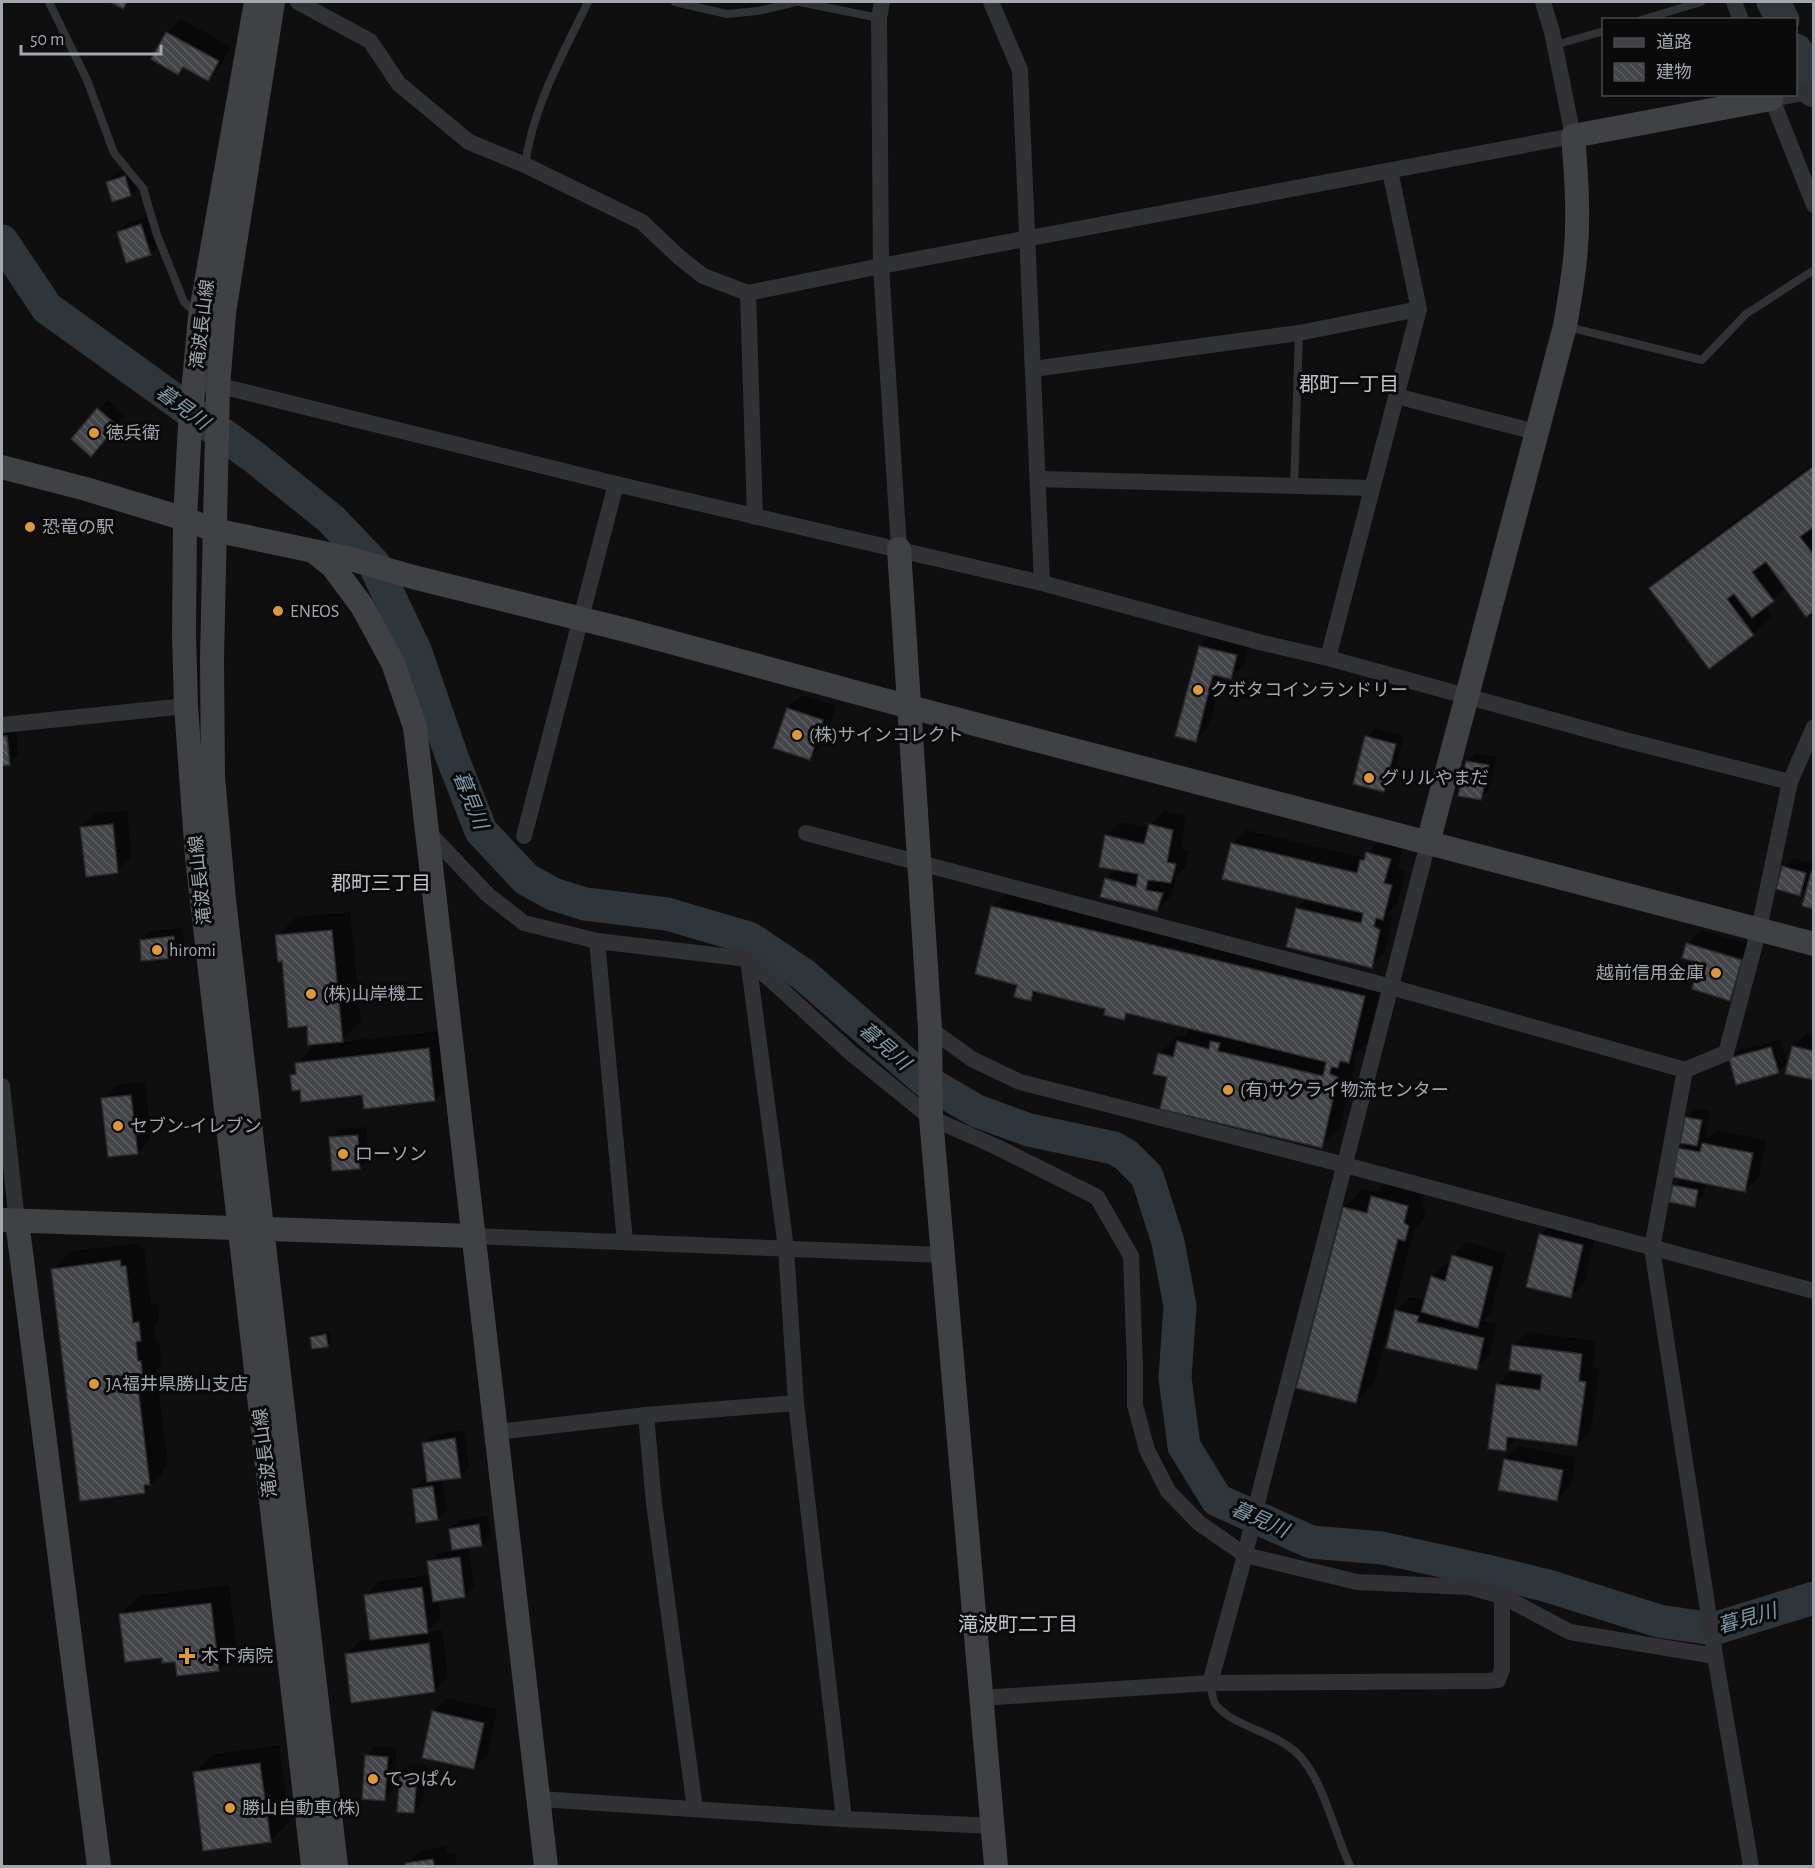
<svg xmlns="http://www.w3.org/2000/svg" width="1815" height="1868" font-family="'Alegreya Sans','Noto Sans JP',sans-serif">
  <defs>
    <pattern id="building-back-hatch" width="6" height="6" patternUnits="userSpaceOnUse" patternTransform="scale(1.5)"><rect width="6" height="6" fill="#434548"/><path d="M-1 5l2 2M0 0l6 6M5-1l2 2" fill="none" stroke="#5b5d60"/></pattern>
  </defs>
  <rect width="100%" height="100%" fill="#0f0f10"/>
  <g fill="#0007" fill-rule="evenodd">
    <polygon points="181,19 231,47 221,65 207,79 185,66 178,73 153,59 167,32"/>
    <polygon points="134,168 140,186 131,195 107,182 116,173"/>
    <polygon points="150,216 159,245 150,254 118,232 127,223"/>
    <polygon points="107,400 125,416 100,446 73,439"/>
    <polygon points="1814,463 1814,609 1786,587 1765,606 1772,616 1753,634 1651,588 1670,570"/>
    <polygon points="1214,632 1250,642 1244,664 1230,678 1222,676 1209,726 1195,740 1200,646"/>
    <polygon points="802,695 836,706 823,744 809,758 788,708"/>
    <polygon points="16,727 18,755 9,764 3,765 4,770 2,772 2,729"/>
    <polygon points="1376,728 1404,736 1392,781 1383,790 1367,737"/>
    <polygon points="1476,753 1497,757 1489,789 1480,798 1467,762"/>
    <polygon points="127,811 131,857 118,871 81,827 95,813"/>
    <polygon points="1164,811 1186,817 1181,849 1189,850 1185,868 1173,879 1176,879 1171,896 1157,910 1106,879 1117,868 1107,836 1120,822 1149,828 1150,825"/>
    <polygon points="1246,830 1364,858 1381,839 1404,845 1397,869 1405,871 1397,904 1388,913 1393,916 1385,952 1371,966 1297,908 1307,898 1232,844"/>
    <polygon points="1793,858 1814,864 1812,874 1814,872 1814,907 1809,884 1800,894 1784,867"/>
    <polygon points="1011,888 1383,978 1367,1043 1353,1057 1356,1058 1340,1127 1321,1146 1159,1054 1178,1035 1184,1037 1192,1028 1129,1012 1124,1018 1107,1008 1038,991 1030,999 1019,984 993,906"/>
    <polygon points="350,912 361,1021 340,1042 448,1030 453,1081 435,1100 301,1088 292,1075 297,1070 296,1064 318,1042 308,1025 283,960 277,936 296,917"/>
    <polygon points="183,928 184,948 175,957 141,940 150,931"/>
    <path d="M1701,930L1755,946L1743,985L1729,999L1687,944ZM1712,949L1749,960L1748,963L1712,952Z"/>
    <polygon points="1807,1033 1814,1035 1814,1079 1793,1047"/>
    <polygon points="1780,1039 1787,1063 1778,1072 1730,1059 1739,1050"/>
    <polygon points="145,1082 151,1139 137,1153 103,1099 117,1085"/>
    <polygon points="1695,1108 1710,1111 1705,1137 1709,1138 1717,1130 1766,1140 1759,1177 1745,1190 1706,1183 1703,1196 1694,1205 1674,1186 1682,1178 1680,1149 1686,1142 1686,1117"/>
    <polygon points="366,1127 369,1159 360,1168 331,1138 340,1129"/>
    <polygon points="1391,1178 1426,1187 1422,1204 1426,1207 1423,1220 1414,1230 1374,1383 1356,1402 1344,1207 1363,1189 1377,1192"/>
    <polygon points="1555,1221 1596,1231 1584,1283 1570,1297 1541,1234"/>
    <polygon points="1467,1242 1506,1253 1491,1313 1483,1321 1497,1324 1490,1354 1476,1368 1395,1312 1410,1297 1426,1301 1432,1277 1446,1263 1451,1265 1453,1256"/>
    <polygon points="139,1243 140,1249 144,1248 151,1305 158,1304 159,1321 154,1326 156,1343 159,1343 162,1366 156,1371 168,1465 162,1470 163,1473 144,1492 53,1269 72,1251"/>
    <polygon points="330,1331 331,1341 327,1345 312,1337 316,1333"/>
    <polygon points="1527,1332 1596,1341 1592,1368 1599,1369 1591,1431 1577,1445 1518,1437 1505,1450 1498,1385 1513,1369 1513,1346"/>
    <polygon points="464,1430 469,1467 460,1476 442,1478 447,1510 438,1519 413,1489 422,1480 428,1479 423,1444 432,1435"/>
    <polygon points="1519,1446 1576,1457 1571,1485 1557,1499 1505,1460"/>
    <polygon points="488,1516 491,1536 482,1545 468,1547 474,1587 465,1596 438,1599 441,1617 426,1632 442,1630 448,1677 434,1691 346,1655 360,1641 372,1639 366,1595 380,1581 431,1575 429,1562 438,1553 454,1551 451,1529 460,1520"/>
    <polygon points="229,1585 237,1651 219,1670 163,1656 120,1615 139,1596"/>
    <polygon points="447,1698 497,1709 488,1754 474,1768 433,1712"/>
    <polygon points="279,1745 289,1822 270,1841 195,1772 213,1754"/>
    <polygon points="375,1746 397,1748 393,1790 384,1799 366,1756"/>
    <polygon points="411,1764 425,1765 423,1803 413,1812 402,1773"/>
    <polygon points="446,1846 447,1853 455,1853 456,1866 407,1866 407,1863 421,1850"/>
  </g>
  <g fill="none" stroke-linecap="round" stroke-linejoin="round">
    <g stroke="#2e363b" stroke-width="33">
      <polyline points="1773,2 1783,20"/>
      <polyline points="1796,50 1814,91"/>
      <polyline points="2,241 47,308 254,457 331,519 374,564 415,650 452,757 481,831 526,879 553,894 585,904 667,914 749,938 804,975 927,1082 977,1111 1029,1130 1114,1148 1126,1155 1147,1176 1168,1242 1180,1306 1175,1378 1184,1446 1217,1500 1311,1542 1382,1548 1487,1571 1548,1586 1659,1621 1713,1629 1814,1598"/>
    </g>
  </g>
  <g fill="url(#building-back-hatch)" stroke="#292a2c" stroke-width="1.5">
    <polygon points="110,2 127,2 123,9"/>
    <polygon points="166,32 219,61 208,81 183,67 178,75 151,59"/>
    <polygon points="125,176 131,196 112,202 106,182"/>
    <polygon points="141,224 151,255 126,263 117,232"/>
    <polygon points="97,408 117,425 91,457 71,439"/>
    <polygon points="1814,466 1814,530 1812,528 1800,537 1814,555 1814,611 1806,617 1766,562 1752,572 1774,601 1752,618 1734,594 1727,599 1754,635 1709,669 1649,588"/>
    <polygon points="1199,646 1237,655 1231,679 1213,675 1196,742 1175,736"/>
    <polygon points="787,708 823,720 810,760 773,748"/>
    <polygon points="2,736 7,736 10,765 2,766"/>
    <polygon points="1365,736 1396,744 1384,792 1353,784"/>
    <polygon points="1466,761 1489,765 1481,800 1458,796"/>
    <polygon points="113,824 118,873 86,877 80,827"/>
    <polygon points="1149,824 1173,830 1167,862 1176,864 1171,883 1148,880 1146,890 1163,893 1157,911 1100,897 1105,878 1136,887 1138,874 1099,867 1105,835 1144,844"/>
    <polygon points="1231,843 1357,873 1360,860 1364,860 1366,852 1391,859 1384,883 1392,885 1383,920 1376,918 1374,926 1380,930 1372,968 1286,947 1296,908 1361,923 1363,913 1222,879"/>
    <polygon points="1782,866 1806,873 1800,896 1776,889"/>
    <polygon points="1811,872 1814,873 1814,909 1802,906"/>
    <polygon points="991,906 1365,996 1349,1063 1340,1061 1338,1068 1331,1067 1330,1074 1338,1077 1322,1148 1160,1109 1167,1077 1153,1074 1158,1053 1173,1057 1177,1041 1209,1049 1210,1041 1220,1043 1218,1051 1323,1076 1326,1062 1126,1013 1124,1020 1104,1015 1105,1009 1033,991 1031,1001 1014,997 1017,985 975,974"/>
    <polygon points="332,930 343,1042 308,1045 307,1026 288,1028 282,961 278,962 275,935"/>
    <polygon points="174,936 176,958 141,961 140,940"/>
    <polygon points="1686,943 1742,960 1730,1001 1692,989 1699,963 1682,958"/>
    <polygon points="1792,1046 1814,1051 1814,1080 1785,1074"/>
    <polygon points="1771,1047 1779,1073 1736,1085 1729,1058"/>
    <polygon points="429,1048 435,1101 364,1109 362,1095 301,1102 300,1090 292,1091 290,1075 296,1074 295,1063"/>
    <polygon points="131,1095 138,1154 108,1157 101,1098"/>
    <polygon points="1685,1117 1702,1120 1697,1146 1680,1143"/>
    <polygon points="358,1135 360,1169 332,1171 329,1137"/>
    <polygon points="1702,1143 1753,1153 1745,1192 1673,1177 1678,1148 1700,1152"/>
    <polygon points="1673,1185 1698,1190 1695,1207 1669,1202"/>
    <polygon points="1371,1196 1408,1206 1404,1223 1409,1226 1405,1241 1398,1239 1356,1403 1296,1388 1343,1207 1367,1213"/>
    <polygon points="1539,1234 1583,1245 1571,1298 1526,1287"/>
    <polygon points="1452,1255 1493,1267 1478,1328 1421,1312 1431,1276 1445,1281"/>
    <polygon points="120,1260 121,1266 126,1266 133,1323 139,1322 141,1341 136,1342 138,1361 141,1361 144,1386 138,1387 150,1485 144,1485 145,1493 80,1501 51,1269"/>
    <polygon points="1395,1310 1419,1316 1417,1322 1484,1338 1477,1370 1386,1348"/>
    <polygon points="326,1334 328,1347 312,1349 310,1337"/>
    <polygon points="1512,1345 1582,1354 1579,1381 1586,1382 1577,1446 1507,1437 1506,1451 1488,1449 1496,1384 1540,1390 1542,1375 1509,1370"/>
    <polygon points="455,1438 461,1478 427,1482 422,1443"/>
    <polygon points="1504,1459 1563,1470 1557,1501 1498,1490"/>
    <polygon points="433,1486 438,1520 416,1523 412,1489"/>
    <polygon points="479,1524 482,1546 452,1550 449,1529"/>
    <polygon points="460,1557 465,1597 433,1602 427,1561"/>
    <polygon points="422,1587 428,1633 370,1640 364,1595"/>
    <polygon points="211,1603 219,1671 177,1676 175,1662 162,1663 162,1658 125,1662 119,1614"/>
    <polygon points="429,1643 435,1692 351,1703 345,1654"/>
    <polygon points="432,1711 484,1723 474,1769 422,1758"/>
    <polygon points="365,1755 388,1757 385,1801 362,1799"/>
    <polygon points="260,1763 271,1842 203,1851 193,1772"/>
    <polygon points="400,1772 417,1774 414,1813 397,1812"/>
    <polygon points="433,1859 434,1866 406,1866 405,1863"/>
  </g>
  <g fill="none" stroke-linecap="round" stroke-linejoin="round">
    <g stroke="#313235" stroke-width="8">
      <polyline points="49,2 87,80 114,153 143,188 157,235 184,302 198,315"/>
      <polyline points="675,2 727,14 758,11 796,2"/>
      <polyline points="800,2 879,18"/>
      <polyline points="1641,20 1701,2"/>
      <polyline points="1555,45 1604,31"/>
      <path d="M525,165C533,106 563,54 588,2"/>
      <polyline points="1568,327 1702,360 1746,314 1814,270"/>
      <polyline points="1294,487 1299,333"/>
      <path d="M1210,1683C1212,1690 1212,1700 1216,1705C1237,1730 1281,1731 1304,1761C1324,1786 1336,1836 1350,1866"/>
    </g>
    <g stroke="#313235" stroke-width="16">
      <polyline points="298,2 370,41 399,84 469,142 525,165 642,222 679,257 703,276 748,293 881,266 1573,136 1552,32 1543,2"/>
      <polyline points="882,2 879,18 881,266 899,549"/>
      <polyline points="991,2 1020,70 1042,583"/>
      <polyline points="1734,2 1741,20"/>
      <polyline points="1770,94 1814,205"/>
      <polyline points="1771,99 1814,91"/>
      <polyline points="748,293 755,517"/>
      <polyline points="1033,369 1299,333 1419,309"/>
      <polyline points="208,385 233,389 616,484 1042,583 1263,643 1328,658 1625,740 1790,782"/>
      <polyline points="1396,396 1536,432"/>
      <polyline points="1038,479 1372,488"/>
      <polyline points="1328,658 1419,309 1390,171"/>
      <polyline points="2,725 186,706"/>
      <polyline points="427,831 488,895 524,923 597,941 748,959 851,1053 931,1118 997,1147 1097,1197 1131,1256 1135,1366 1135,1405 1147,1450 1168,1491 1199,1523 1245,1555 1357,1582 1469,1587 1502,1596 1570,1632 1715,1656"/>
      <polyline points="806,833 1391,987 1685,1070"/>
      <polyline points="524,836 616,484"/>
      <polyline points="597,941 625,1242"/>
      <polyline points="748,959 786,1248 796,1403 844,1819"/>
      <polyline points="930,1029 972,1059 1020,1082 1345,1165 1814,1291"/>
      <polyline points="2,1086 17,1221"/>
      <polyline points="472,1236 943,1255"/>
      <polyline points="646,1415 654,1503 695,1809"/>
      <polyline points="497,1432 646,1415 796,1403"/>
      <polyline points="1210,1683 1245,1555 1261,1487 1428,843"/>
      <polyline points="981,1698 1210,1683 1487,1681 1498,1680 1502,1669 1502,1596"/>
      <polyline points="539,1799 844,1819 993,1826"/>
      <polyline points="1751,1866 1715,1656 1652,1248 1685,1070 1726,1053 1759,929 1790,782 1814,727"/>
    </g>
    <g stroke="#3f4145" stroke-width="24">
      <polyline points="256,2 200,317 190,425 185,519 184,635 186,706 197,857 313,1866"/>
      <polyline points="273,2 224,313 218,387 212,659 213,777 224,900 336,1866"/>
      <polyline points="2,467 86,489 185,519 214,530 347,558 413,577 630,631 910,707 1814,944"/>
      <polyline points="899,549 930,1029 931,1118 996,1866"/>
      <polyline points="313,551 333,567 362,606 393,663 415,727 546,1866"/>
      <path d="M1428,843L1565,326C1568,309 1571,292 1573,275C1580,230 1577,182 1573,136L1771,99"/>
      <polyline points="2,1220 472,1236"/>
      <polyline points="17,1221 99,1866"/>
    </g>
  </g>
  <g fill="#df9839" stroke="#0a0a0b" stroke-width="2">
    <circle cx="94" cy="433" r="6"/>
    <circle cx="30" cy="527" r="6"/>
    <circle cx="278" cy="611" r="6"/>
    <circle cx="1198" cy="690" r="6"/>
    <circle cx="797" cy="735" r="6"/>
    <circle cx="1369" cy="778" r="6"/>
    <circle cx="157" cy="950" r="6"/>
    <circle cx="1716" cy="973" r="6"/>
    <circle cx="311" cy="994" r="6"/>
    <circle cx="1228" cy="1090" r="6"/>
    <circle cx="118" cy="1126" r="6"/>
    <circle cx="343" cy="1154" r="6"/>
    <circle cx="94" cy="1384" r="6"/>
    <path d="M184 1647h6v6h6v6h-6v6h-6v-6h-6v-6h6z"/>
    <circle cx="373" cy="1779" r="6"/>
    <circle cx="230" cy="1808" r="6"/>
  </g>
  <g text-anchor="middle" stroke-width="6" stroke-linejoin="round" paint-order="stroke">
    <g font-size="18" fill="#a2a7b0" stroke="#0a0a0b">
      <text transform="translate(202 324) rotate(-83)" y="6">滝波長山線</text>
      <text transform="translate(200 880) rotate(-96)" y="6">滝波長山線</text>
      <text transform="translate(265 1453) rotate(-97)" y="6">滝波長山線</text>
    </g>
    <g font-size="18" fill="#a2a7b0" stroke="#0a0a0b" text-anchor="start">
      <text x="106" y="439">徳兵衛</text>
      <text x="42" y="533">恐竜の駅</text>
      <text x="290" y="617">ENEOS</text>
      <text x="1210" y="696">クボタコインランドリー</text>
      <text x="809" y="741">(株)サインコレクト</text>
      <text x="1381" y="784">グリルやまだ</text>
      <text x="169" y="956">hiromi</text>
      <text x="1704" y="979" text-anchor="end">越前信用金庫</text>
      <text x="323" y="1000">(株)山岸機工</text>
      <text x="1240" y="1096">(有)サクライ物流センター</text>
      <text x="130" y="1132">セブン-イレブン</text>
      <text x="355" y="1160">ローソン</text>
      <text x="106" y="1390">JA福井県勝山支店</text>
      <text x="201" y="1662">木下病院</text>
      <text x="385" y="1785">てつぱん</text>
      <text x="242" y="1814">勝山自動車(株)</text>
    </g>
    <g font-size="20" fill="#c2c6cc" stroke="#0a0a0b">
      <text x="1349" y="391">郡町一丁目</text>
      <text x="381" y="890">郡町三丁目</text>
      <text x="1018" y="1631">滝波町二丁目</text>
    </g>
    <g font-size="20" font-style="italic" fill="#7b97a8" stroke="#0a0a0b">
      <text transform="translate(183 407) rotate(36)" y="7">暮見川</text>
      <text transform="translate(471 800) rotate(68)" y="7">暮見川</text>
      <text transform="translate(885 1046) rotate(41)" y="7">暮見川</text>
      <text transform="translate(1260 1519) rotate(24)" y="7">暮見川</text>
      <text transform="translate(1747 1618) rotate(-16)" y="7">暮見川</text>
    </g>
  </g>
  <rect width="1815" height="1868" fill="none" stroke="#a2a7b0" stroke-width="6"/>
  <rect x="1602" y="18" width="195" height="78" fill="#0a0a0b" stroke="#47494d" stroke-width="1.5"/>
  <rect x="1614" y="38" width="30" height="9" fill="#3f4145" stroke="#47494d" stroke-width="1.5"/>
  <text x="1656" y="48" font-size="18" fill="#a2a7b0">道路</text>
  <rect x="1614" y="63" width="30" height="18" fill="url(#building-back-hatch)" stroke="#47494d" stroke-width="1.5"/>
  <text x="1656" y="78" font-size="18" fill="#a2a7b0">建物</text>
  <path d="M21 45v9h140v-9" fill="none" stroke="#a2a7b0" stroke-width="3"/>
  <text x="30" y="45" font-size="18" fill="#a2a7b0" stroke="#0a0a0b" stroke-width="4.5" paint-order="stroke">50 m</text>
</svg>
